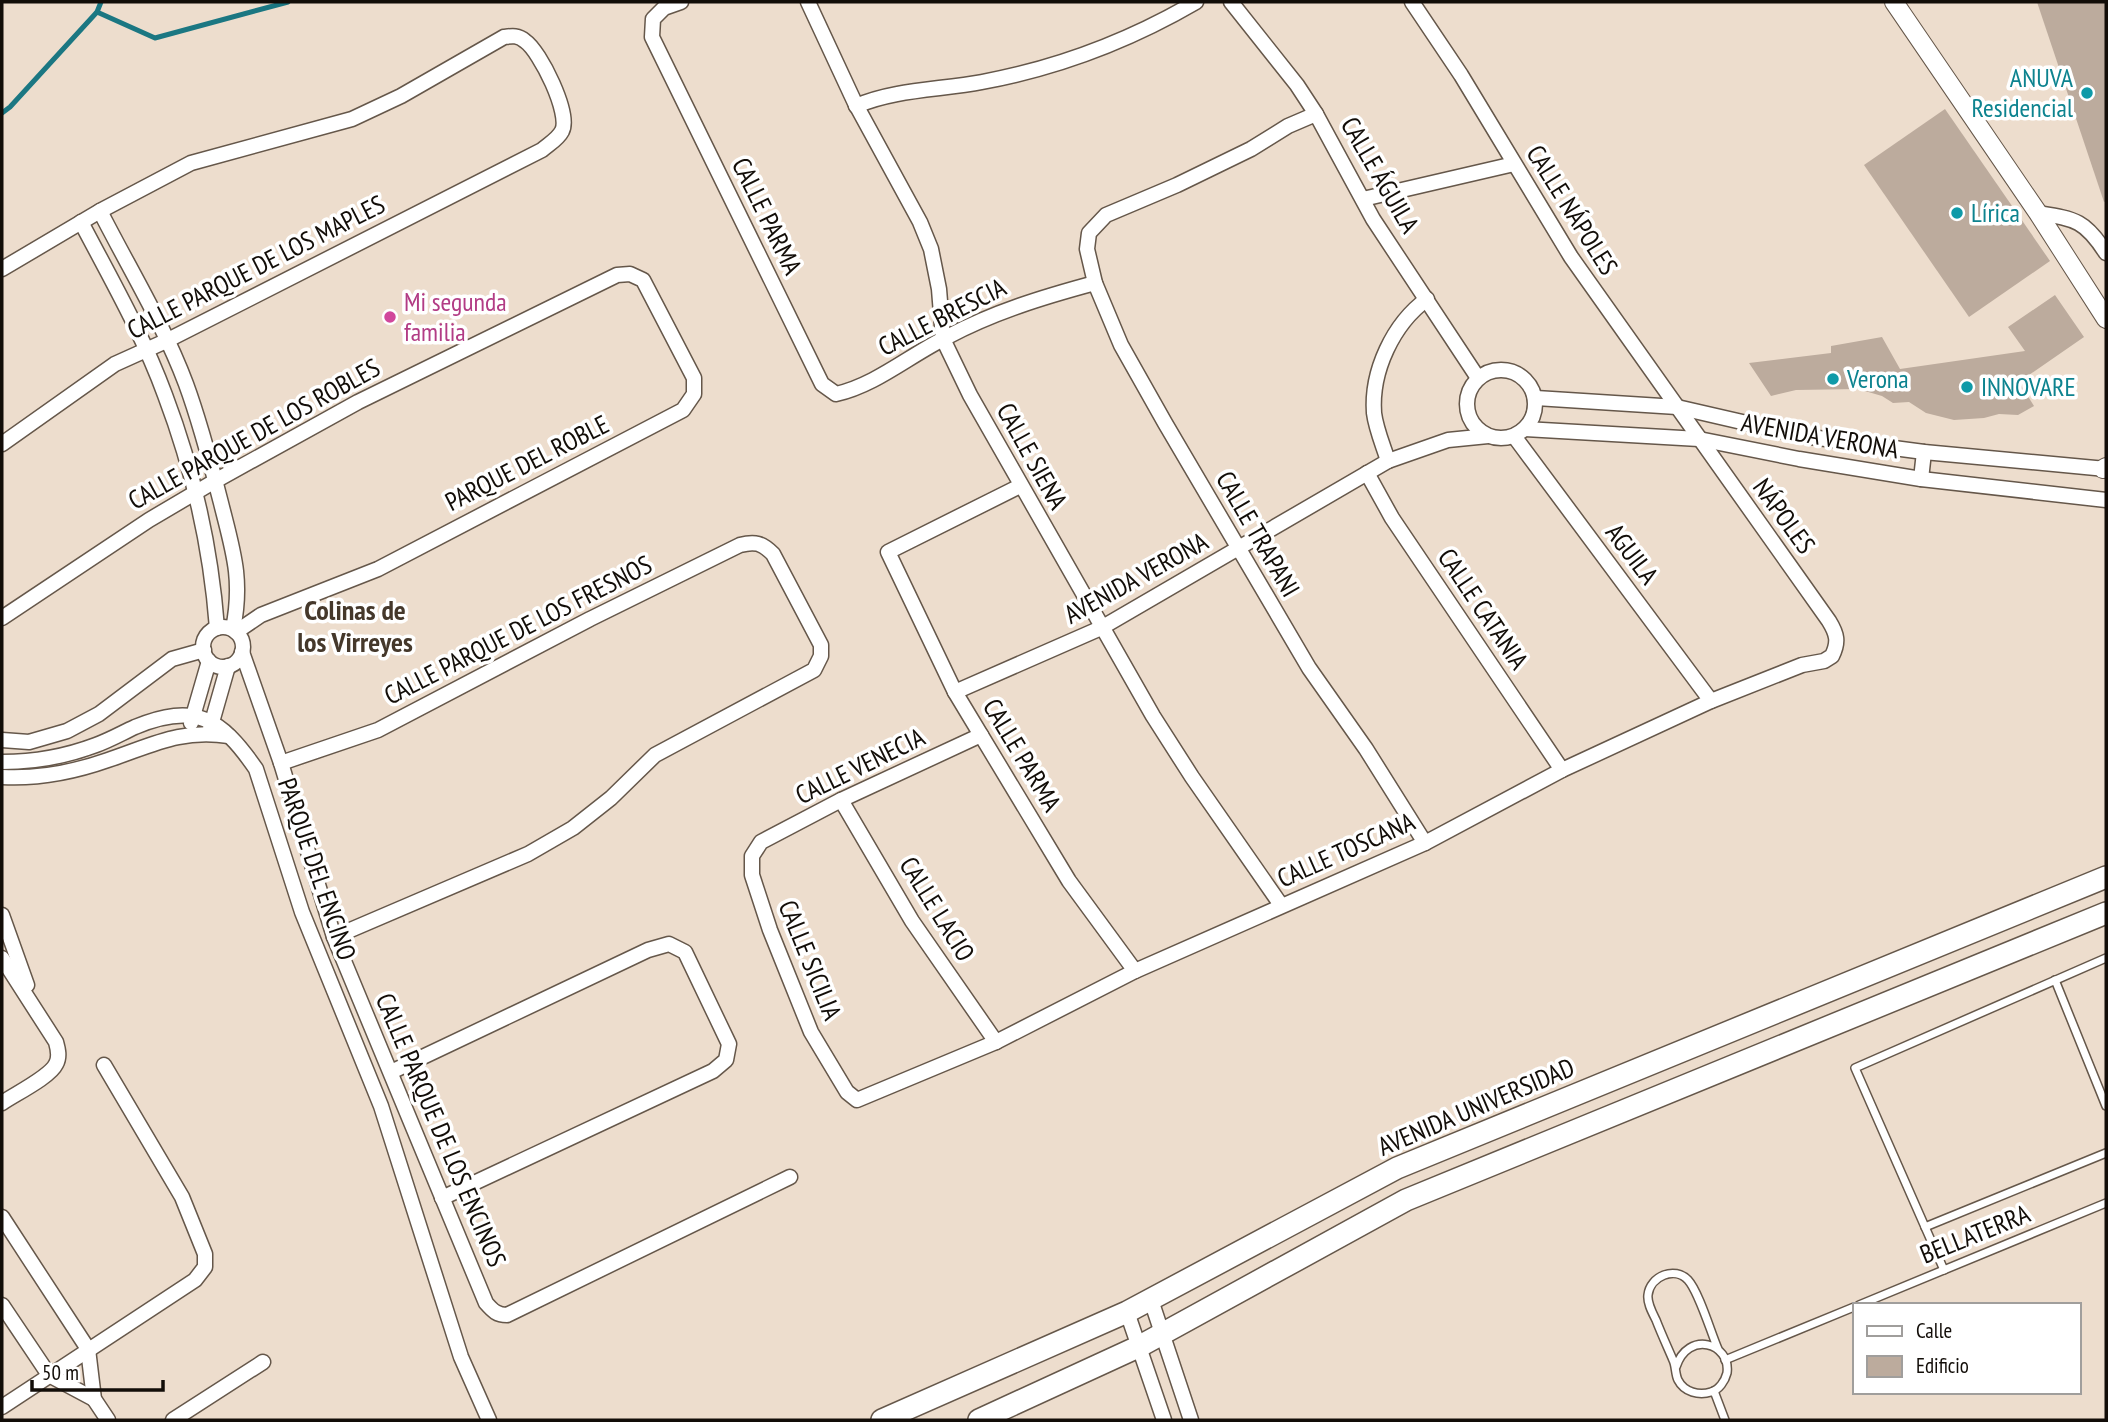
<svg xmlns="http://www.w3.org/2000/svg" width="2108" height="1422" font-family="'PT Sans Narrow',sans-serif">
  <rect width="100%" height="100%" fill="#edddcd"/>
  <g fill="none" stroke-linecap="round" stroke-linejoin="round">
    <g stroke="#1b7782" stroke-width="5">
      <polyline points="97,12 155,38 288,2"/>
      <polyline points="2,113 10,107 97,12 101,2"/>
    </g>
  </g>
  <g fill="#bcab9d">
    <polygon points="2037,2 2106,2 2106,201 2104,202"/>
    <polygon points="1945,109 2050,261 1969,317 1864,165"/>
    <polygon points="2055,295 2084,337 2019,382 2034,406 2018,415 1999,414 1984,418 1954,420 1926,413 1909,402 1893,403 1882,396 1858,389 1796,390 1771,396 1749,363 1831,353 1831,346 1882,337 1900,369 2025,351 2008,327"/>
  </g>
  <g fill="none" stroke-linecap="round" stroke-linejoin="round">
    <defs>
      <g id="service">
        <polyline points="2055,980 2106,1106"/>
        <polyline points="1925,1227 2106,1153"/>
        <polyline points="1944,1270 1855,1068 2106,958"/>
        <polyline points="1859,1305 2106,1203"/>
        <polyline points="1725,1360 1854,1307"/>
        <path d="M1676,1367C1688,1330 1731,1343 1727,1373C1725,1381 1719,1390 1711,1392C1699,1396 1684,1392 1678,1380C1675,1374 1676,1366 1673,1360C1667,1346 1661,1333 1656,1320C1652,1312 1647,1303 1648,1295C1650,1276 1675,1266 1688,1280C1699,1292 1711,1333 1718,1349"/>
        <polyline points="1714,1391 1725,1420"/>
      </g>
      <g id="minor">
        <path d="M681,2L664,8L653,19L652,37L822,384L836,394C876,385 910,355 947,337C994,312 1043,297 1095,283"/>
        <polyline points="808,2 855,103 920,222 931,249 939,289 943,339 970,395 1153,716 1192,777 1281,905"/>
        <polyline points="1231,2 1297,85 1316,114 1373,219 1478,378"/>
        <path d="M856,106C895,89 941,90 982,82C1058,68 1129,41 1196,2"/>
        <polyline points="1316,114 1288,126 1251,149 1177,185 1106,215 1089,233 1087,249 1095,283 1121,345 1165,423 1309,668 1366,749 1425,843"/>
        <polyline points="1363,199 1514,164"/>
        <path d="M100,211C129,268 164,325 186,384C200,422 211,464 221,503C233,551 243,579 233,629"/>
        <path d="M2038,213C2075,219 2085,220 2106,253"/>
        <path d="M81,222C111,279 143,335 165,395C193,469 211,549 217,628"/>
        <path d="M2,269L100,211L191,163L352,119L401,96L504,37C512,36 518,35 525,41C540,51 571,114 562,131C558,139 549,144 542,150L166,341L115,364L2,444"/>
        <circle cx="1501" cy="404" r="34"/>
        <polyline points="1536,398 1677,407 1803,436 1924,452 2106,469"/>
        <polyline points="1525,429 1699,439 1799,459 1921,479 2106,500"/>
        <polyline points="1514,436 1711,701"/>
        <path d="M1388,461C1383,445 1376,429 1374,413C1371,371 1393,324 1427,299"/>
        <polyline points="1367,473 1392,518 1562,770"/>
        <polyline points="1921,479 1924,452"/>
        <polyline points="1020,486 888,552 955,692 1069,881 1135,971"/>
        <polyline points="2,618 149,520 215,481 358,402 617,275 630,274 643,280 694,378 694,394 683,410 378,569 261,615 236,632"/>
        <circle cx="223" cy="647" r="20"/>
        <path d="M242,652L281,763L334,937L486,1303C493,1311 497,1315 507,1315L790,1177"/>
        <polyline points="955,692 1101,628 1388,461 1448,440 1488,436"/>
        <polyline points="191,723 209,661"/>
        <polyline points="210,729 228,666"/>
        <path d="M981,735L841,800L761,842L752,856V875L770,930L811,1032L847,1092L857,1100L996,1042L1135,971L1425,843L1562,770L1711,701L1802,665L1824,661L1832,656C1839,642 1837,634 1829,621L1571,257L1461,75L1412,2"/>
        <polyline points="2,740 29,742 67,731 99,714 172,659 204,650"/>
        <path d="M2,762C33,762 67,756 96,745C110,740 122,733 135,727C195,702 221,718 256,769L302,912L381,1106L461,1357L489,1420"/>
        <path d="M281,763L378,730L590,619L740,545C755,541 762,543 773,554L821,645V656L814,670L655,755L611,798L573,828L528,854L334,937"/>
        <path d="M2,777C38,779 74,772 108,760C153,745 179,729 229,736"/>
        <polyline points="841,800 912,921 996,1042"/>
        <polyline points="2,915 27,985"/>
        <path d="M2,958L56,1042C58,1049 60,1057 56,1064C50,1077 15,1094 2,1103"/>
        <polyline points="391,1072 648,950 669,944 685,952 729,1044 726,1060 713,1071 442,1198"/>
        <polyline points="2,1217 88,1349 94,1399 108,1420"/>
        <polyline points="1151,1300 1191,1420"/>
        <polyline points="2,1305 49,1375 94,1399"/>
        <polyline points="1127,1312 1164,1420"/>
        <polyline points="2,1407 195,1280 205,1267 205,1254 182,1197 104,1065"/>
        <polyline points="173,1420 263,1362"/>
      </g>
      <g id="tertiary">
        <polyline points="1894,2 2038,213 2106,319"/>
        <polyline points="2103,469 2106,467"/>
      </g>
      <g id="secondary">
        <polyline points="882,1420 1127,1312 1397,1168 2106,877"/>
        <polyline points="979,1420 1140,1346 1406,1200 2106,913"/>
      </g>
    </defs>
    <use href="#service" stroke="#65574a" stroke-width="10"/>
    <use href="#minor" stroke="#65574a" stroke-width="17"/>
    <use href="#tertiary" stroke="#65574a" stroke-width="20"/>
    <use href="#secondary" stroke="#65574a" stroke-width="24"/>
    <use href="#service" stroke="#fff" stroke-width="7"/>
    <use href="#minor" stroke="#fff" stroke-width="14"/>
    <use href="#tertiary" stroke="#fff" stroke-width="18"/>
    <use href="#secondary" stroke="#fff" stroke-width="21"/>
  </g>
  <g fill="#0f9aa8" stroke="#fff" stroke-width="2.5">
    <circle cx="2087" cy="93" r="7"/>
    <circle cx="1957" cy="213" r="7"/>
    <circle cx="1833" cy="379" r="7"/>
    <circle cx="1967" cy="387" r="7"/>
  </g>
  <circle fill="#d1479c" stroke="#fff" stroke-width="2.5" cx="390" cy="317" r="7"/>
  <g text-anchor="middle" stroke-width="7" stroke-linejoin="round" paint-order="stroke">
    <g font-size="26" fill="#0d838f" stroke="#fff" text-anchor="start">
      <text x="2073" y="87" text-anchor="end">ANUVA<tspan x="2073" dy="30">Residencial</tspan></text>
      <text x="1971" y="222">Lírica</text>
      <text x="1847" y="388">Verona</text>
      <text x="1981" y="396">INNOVARE</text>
    </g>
    <g font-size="26" fill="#120d08" stroke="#fff">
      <text transform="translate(1380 175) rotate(60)" y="9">CALLE ÁGUILA</text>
      <text transform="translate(1572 210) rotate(58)" y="9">CALLE NÁPOLES</text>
      <text transform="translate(767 216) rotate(64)" y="9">CALLE PARMA</text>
      <text transform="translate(256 267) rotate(-27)" y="9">CALLE PARQUE DE LOS MAPLES</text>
      <text transform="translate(942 317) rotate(-27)" y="9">CALLE BRESCIA</text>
      <text transform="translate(254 434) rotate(-29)" y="9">CALLE PARQUE DE LOS ROBLES</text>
      <text transform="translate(1820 436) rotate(10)" y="9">AVENIDA VERONA</text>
      <text transform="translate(1032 456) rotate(61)" y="9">CALLE SIENA</text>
      <text transform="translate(527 463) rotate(-27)" y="9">PARQUE DEL ROBLE</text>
      <text transform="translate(1784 516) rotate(54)" y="9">NÁPOLES</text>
      <text transform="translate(1258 534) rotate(60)" y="9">CALLE TRAPANI</text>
      <text transform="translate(1632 554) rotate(53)" y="9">AGUILA</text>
      <text transform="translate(1136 578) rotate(-29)" y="9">AVENIDA VERONA</text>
      <text transform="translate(1483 609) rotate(56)" y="9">CALLE CATANIA</text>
      <text transform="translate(518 630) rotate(-27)" y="9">CALLE PARQUE DE LOS FRESNOS</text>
      <text transform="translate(1022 755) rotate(59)" y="9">CALLE PARMA</text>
      <text transform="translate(860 766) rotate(-26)" y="9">CALLE VENECIA</text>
      <text transform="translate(1346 850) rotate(-24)" y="9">CALLE TOSCANA</text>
      <text transform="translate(317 869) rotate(71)" y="9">PARQUE DEL ENCINO</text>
      <text transform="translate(937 909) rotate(58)" y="9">CALLE LACIO</text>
      <text transform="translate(810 960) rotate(68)" y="9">CALLE SICILIA</text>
      <text transform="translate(1476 1107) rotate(-23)" y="9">AVENIDA UNIVERSIDAD</text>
      <text transform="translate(441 1130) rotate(67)" y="9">CALLE PARQUE DE LOS ENCINOS</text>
      <text transform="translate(1975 1234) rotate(-22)" y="9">BELLATERRA</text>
    </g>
    <g font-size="26" fill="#b23c85" stroke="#fff" text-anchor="start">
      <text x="404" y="311">Mi segunda<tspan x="404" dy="30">familia</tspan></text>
    </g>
    <g font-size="28" font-weight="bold" fill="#45382b" stroke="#fff">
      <text x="355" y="620">Colinas de<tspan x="355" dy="32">los Virreyes</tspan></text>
    </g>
  </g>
  <rect width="2108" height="1422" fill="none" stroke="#120d08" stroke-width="7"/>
  <rect x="1853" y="1303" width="228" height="91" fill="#ffffff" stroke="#a09e9c" stroke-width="2"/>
  <rect x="1867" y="1326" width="35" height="10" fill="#ffffff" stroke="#a09e9c" stroke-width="2"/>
  <text x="1916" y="1338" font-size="21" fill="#120d08">Calle</text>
  <rect x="1867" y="1356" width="35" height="21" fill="#bcab9d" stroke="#a09e9c" stroke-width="2"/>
  <text x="1916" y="1373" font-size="21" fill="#120d08">Edificio</text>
  <path d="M32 1380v10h131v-10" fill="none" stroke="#120d08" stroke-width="3.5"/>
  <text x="42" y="1380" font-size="21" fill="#120d08" stroke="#ffffff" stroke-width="5" paint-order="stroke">50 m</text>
</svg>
